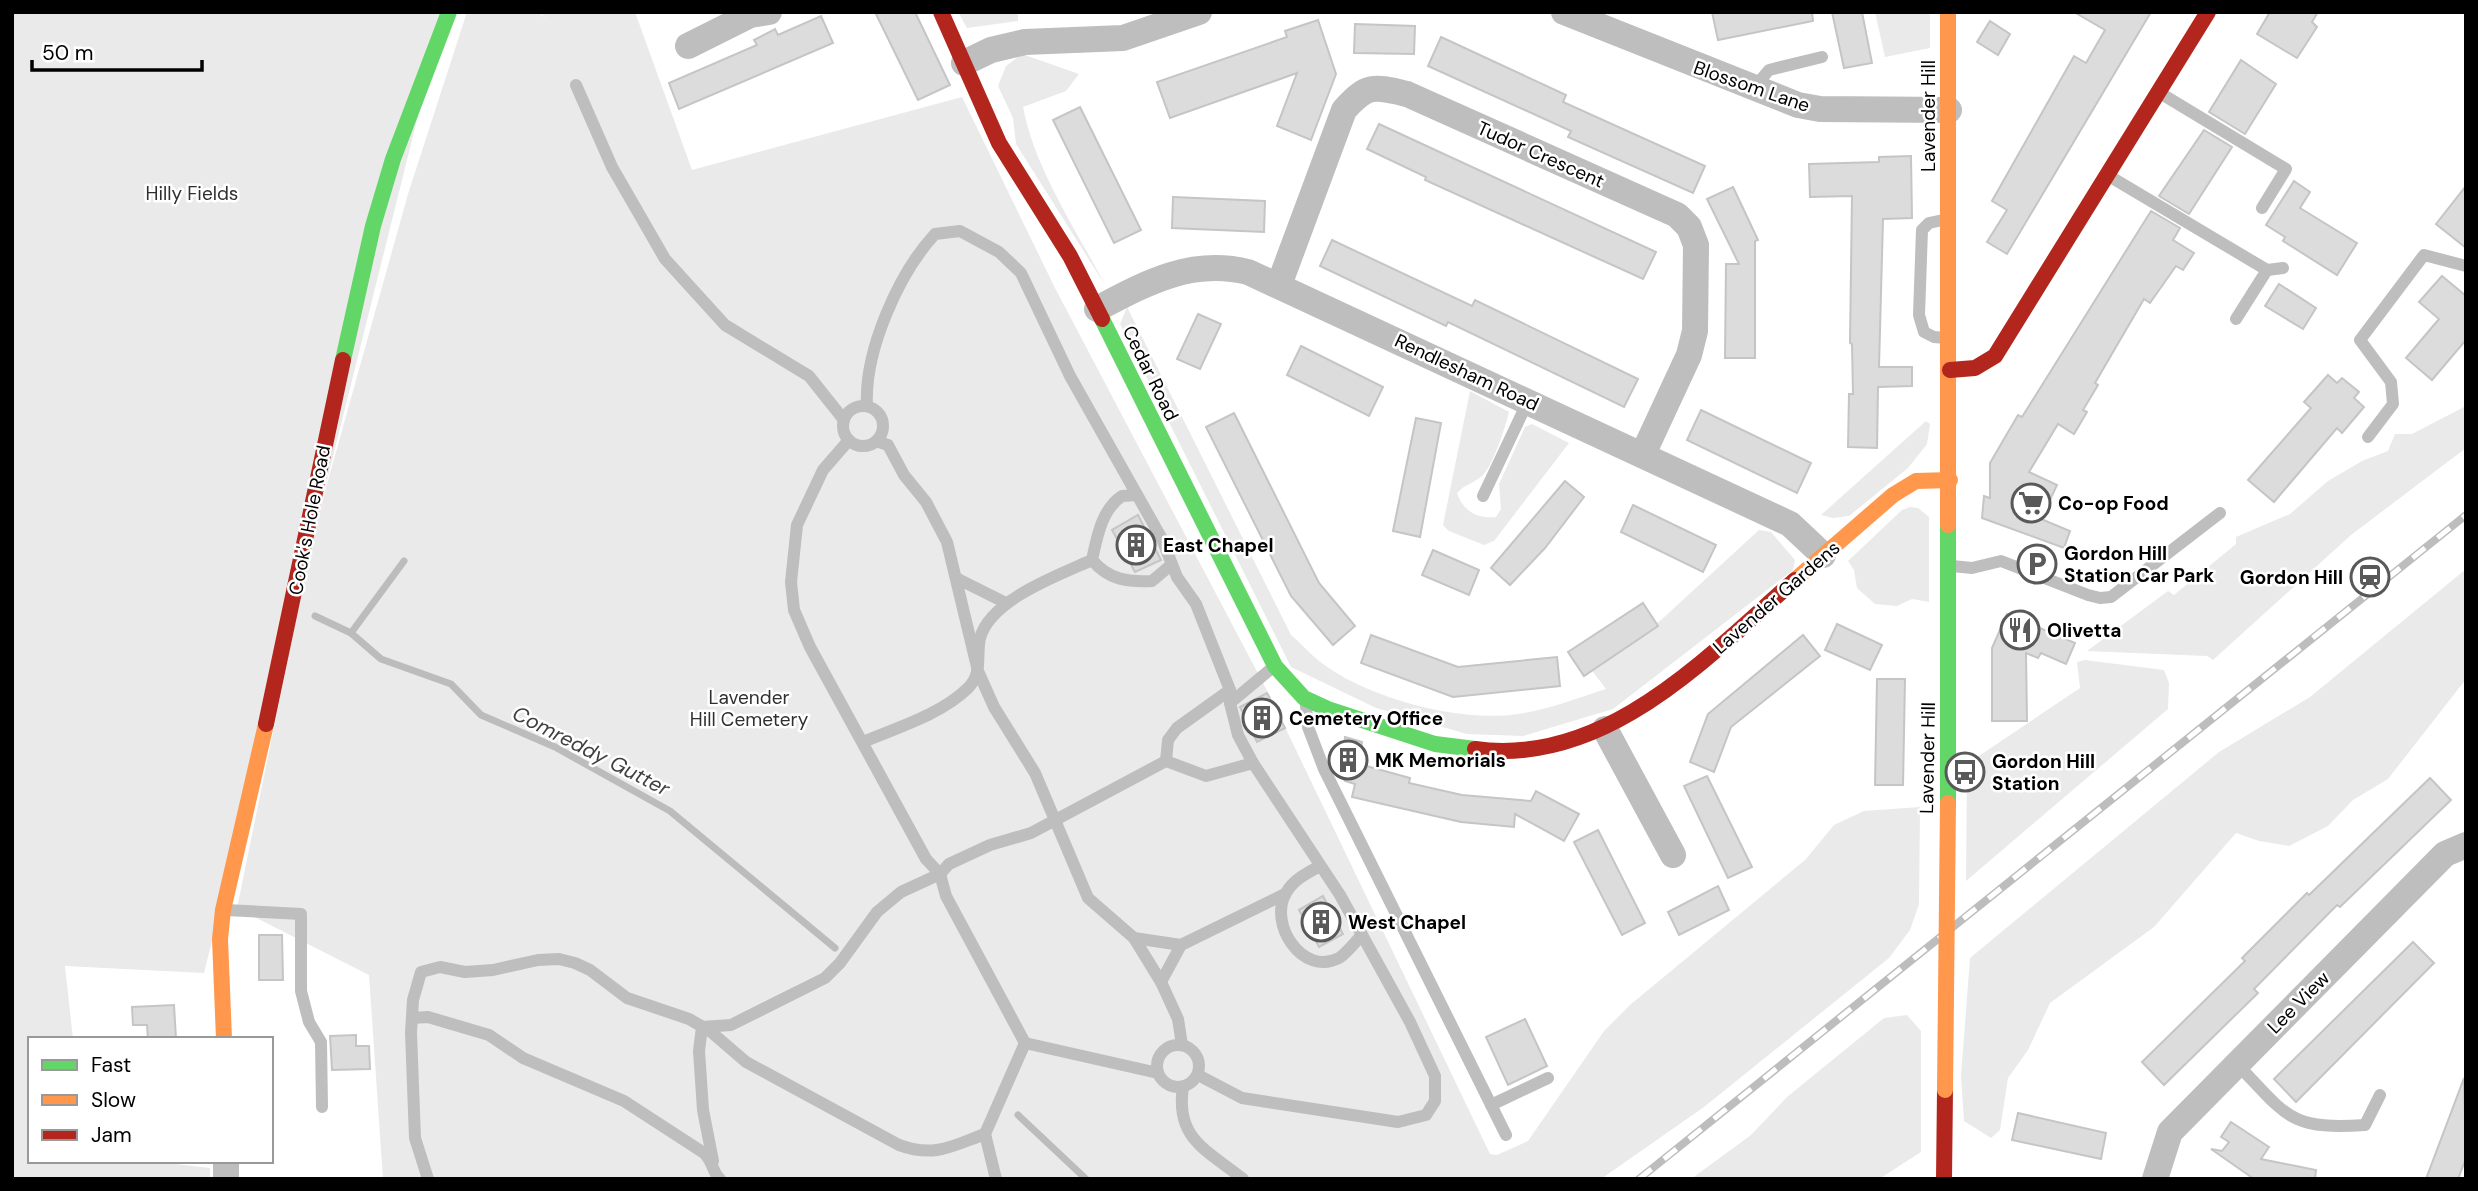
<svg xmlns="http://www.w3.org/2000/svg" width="2478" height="1191" font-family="'DM Sans',sans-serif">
  <rect width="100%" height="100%" fill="#fff"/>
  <g fill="#eaeaea">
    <polygon points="12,12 444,12 204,973 65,966 73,1039 30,1039 30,1161 150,1161 210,1168 210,1179 12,1179"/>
    <polygon points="467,12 537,12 547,19 539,12 635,12 692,170 962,97 1055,288 1272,700 1490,1154 1497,1155 1528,1141 1604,1031 1630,1005 1805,860 1834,825 1864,811 1920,807 1919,904 1910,930 1889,958 1704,1107 1601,1179 383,1179 369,975 237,908 315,527 408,194"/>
    <polygon points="958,12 1018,12 1018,21 967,28"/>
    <polygon points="1875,12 1930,12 1930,48 1885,57"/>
    <path d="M1022,54L1079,74L1066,91L1023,107C1035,170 1076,229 1105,285L1016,144L1013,118L998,86L1006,66Z"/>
    <path d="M1127,307L1291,635C1301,643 1309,653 1319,661C1366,698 1459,723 1518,714C1548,710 1577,698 1606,689L1590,668L1661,620L1759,530L1771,532L1795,560L1793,570L1613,709L1523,736L1467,734L1376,708L1291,667L1120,324Z"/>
    <path d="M1470,391L1509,412C1505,428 1494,462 1484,474C1477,482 1465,484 1457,493C1463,511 1477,519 1496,517L1501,509L1499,484L1525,427L1532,424L1569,443L1494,541L1484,545L1449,531L1443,525Z"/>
    <polygon points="2466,406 2466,448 2351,535 2213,660 2207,656 2087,651 2168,591 2174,595 2236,544 2236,537 2290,514 2328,481 2362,461 2388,451 2395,434 2412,434"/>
    <polygon points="1926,421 1930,424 1927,444 1908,468 1849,516 1833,518 1821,515"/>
    <polygon points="1910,507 1918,508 1929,517 1929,602 1912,599 1897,606 1875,604 1857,588 1854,570 1848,561 1902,510"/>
    <polygon points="2466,569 2466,679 2388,779 2353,800 2328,826 2289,846 2259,841 2236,833 2154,927 2050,1003 2028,1050 2008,1078 2000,1130 1991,1138 1964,1121 1961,1076 1970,958 2219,752 2310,697"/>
    <polygon points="2085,660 2164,670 2169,683 2168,709 1966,881 1967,764 2080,688 2077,662"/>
    <polygon points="1907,1015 1921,1031 1921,1152 1879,1179 1691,1179 1751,1135 1787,1097 1884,1018"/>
  </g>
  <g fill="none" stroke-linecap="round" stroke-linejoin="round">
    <g stroke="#bcbcbc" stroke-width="7">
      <polyline points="315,616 351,633 381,659 451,684 481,715 555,747 670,811 835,948"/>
      <polyline points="351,633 404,561"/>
      <polyline points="1018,1115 1086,1179"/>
    </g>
  </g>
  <g fill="#dcdcdc" stroke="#c5c5c5" stroke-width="2">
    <polygon points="875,12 915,12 950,85 918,100"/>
    <polygon points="1712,12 1812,12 1813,21 1718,40"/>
    <polygon points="1832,12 1862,12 1872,63 1844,68"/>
    <polygon points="2074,12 2151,12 2007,254 1987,242 2007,210 1992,201 2074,56 2086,63 2105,30"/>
    <polygon points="2270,12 2318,12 2312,22 2317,27 2297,58 2257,34"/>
    <polygon points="821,16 833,43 679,109 669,83 757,45 754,40 775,29 778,35"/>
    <polygon points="1318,20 1336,74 1311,140 1277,126 1297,73 1170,118 1157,82 1287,37 1285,31"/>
    <polygon points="1990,21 2010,34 1998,55 1977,42"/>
    <polygon points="1355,24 1415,26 1414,54 1354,53"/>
    <polygon points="1441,37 1566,95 1563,102 1705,166 1693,193 1568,137 1571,131 1428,66"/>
    <polygon points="2241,60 2276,84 2245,134 2209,112"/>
    <polygon points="1080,107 1141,230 1114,243 1053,120"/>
    <polygon points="1379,124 1656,252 1643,279 1425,180 1426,177 1367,149"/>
    <polygon points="2204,130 2232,147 2189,214 2159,196"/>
    <polygon points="1911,156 1912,218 1883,219 1879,367 1912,367 1912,386 1878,387 1877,448 1848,447 1849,394 1853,394 1852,344 1850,343 1852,196 1810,197 1809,164 1879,162 1879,157"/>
    <polygon points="2294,181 2310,192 2300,208 2357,243 2337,275 2283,241 2285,237 2266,225"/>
    <polygon points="2466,186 2466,248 2436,224"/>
    <polygon points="1733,187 1758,240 1755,241 1755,358 1725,358 1726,264 1739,264 1707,199"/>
    <polygon points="1173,197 1265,201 1264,232 1172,228"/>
    <polygon points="2151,211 2180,228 2173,240 2194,253 2183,270 2176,266 2150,303 2144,299 2095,383 2098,385 2083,410 2087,412 2074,434 2058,424 2029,472 2057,485 2041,519 2070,531 2064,548 1982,518 1984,496 1990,498 1990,463 2018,415 2022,417"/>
    <polygon points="1332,240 1472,306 1475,300 1638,379 1624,407 1448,322 1446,326 1320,266"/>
    <polygon points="2442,276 2466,296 2466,340 2432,380 2406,358 2439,319 2419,302"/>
    <polygon points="2279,284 2316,308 2303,329 2265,306"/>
    <polygon points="1198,314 1221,324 1200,369 1177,359"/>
    <polygon points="1301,346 1383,387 1369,416 1287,375"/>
    <polygon points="2328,375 2337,383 2342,378 2359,392 2354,398 2364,407 2342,433 2337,428 2274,502 2248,480 2311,408 2304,402"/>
    <polygon points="1701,410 1811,463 1797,493 1687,440"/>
    <polygon points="1234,413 1319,583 1355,626 1333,645 1291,596 1206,427"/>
    <polygon points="1416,418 1441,423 1420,537 1393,531"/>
    <polygon points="1565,481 1584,497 1545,548 1510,585 1491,568"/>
    <polygon points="1633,505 1716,545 1703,572 1621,532"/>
    <polygon points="1138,515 1161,560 1135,572 1112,530"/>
    <polygon points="1433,550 1479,570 1469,595 1422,575"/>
    <polygon points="1643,603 1658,626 1584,676 1568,652"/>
    <polygon points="2007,614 2075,643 2066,664 2041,653 2038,658 2026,653 2027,721 1992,721 1992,648"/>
    <polygon points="1837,624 1882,645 1870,670 1825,650"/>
    <polygon points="1371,635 1458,667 1557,657 1560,686 1453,697 1361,663"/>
    <polygon points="1803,635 1820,656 1731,727 1714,772 1690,762 1708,714"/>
    <polygon points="1877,679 1905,679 1903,785 1875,785"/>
    <polygon points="1267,693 1285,728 1257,742 1240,707"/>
    <polygon points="1345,737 1362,742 1359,764 1410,778 1409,783 1462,795 1531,801 1536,791 1579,814 1564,841 1515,814 1514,827 1461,822 1352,797 1355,784 1345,781 1332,756 1343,758"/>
    <polygon points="1707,776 1752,867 1728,878 1684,786"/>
    <polygon points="2430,778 2451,800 2340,907 2337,905 2254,989 2258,993 2164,1085 2142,1062 2245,961 2242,958 2307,893 2309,895"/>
    <polygon points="1598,830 1645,923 1622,935 1574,842"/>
    <polygon points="1718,886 1729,910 1679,935 1668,912"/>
    <polygon points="1323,896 1343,934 1319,947 1299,910"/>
    <polygon points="259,935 282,935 283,980 259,980"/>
    <polygon points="2413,942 2434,963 2296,1102 2274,1079"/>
    <polygon points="174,1005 176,1039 148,1039 147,1025 133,1025 132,1007"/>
    <polygon points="1525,1019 1547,1066 1508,1085 1486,1037"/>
    <polygon points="356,1035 356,1046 369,1046 370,1069 332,1070 330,1036"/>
    <polygon points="2464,1078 2466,1158 2458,1179 2426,1179"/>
    <polygon points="2018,1113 2106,1133 2101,1159 2012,1140"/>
    <polygon points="2231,1122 2269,1147 2261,1159 2316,1170 2315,1179 2254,1179 2211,1149 2222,1151 2229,1142 2221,1137"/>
  </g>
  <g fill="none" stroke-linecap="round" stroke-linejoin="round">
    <g stroke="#bebebe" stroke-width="12">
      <polyline points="576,85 612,167 665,259 725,325 809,376 844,420"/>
      <polyline points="1753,89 1769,70 1822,57"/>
      <polyline points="2160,93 2286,169 2262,208"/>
      <polyline points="2109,176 2267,270 2236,319"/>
      <polyline points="1943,220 1929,223 1922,230 1919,315 1924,332 1934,337 1946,338"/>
      <polyline points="2267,270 2283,268"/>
      <path d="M867,406C864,352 898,274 935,234L960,231L999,252L1021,273L1070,376L1162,539L1177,577L1196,604L1230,690V703"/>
      <circle cx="863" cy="426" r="20"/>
      <polyline points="2368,437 2393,404 2391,382 2360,340 2424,255 2466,266"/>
      <polyline points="849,440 823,470 797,525 791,582 794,610 810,647 926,859 940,874 946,896 1025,1043"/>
      <polyline points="876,441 888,445 904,475 926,502 947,542 978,671 994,707 1035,773 1088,898 1134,938 1161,982"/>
      <path d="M1137,495L1122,496C1101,510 1097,538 1092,560C1109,580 1127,582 1152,581L1171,565"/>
      <polyline points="1483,496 1528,401"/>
      <polyline points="1952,566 1972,568 2001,561 2088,595 2100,598 2111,597 2220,513"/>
      <polyline points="958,579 1006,603"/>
      <polyline points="1230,690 1177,728 1168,740 1166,761 1206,776 1253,763"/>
      <polyline points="1306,706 1308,727 1324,769 1506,1135"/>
      <path d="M863,742C896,728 942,714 968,688C983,673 976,656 980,638C991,599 1059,575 1092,560"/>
      <path d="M1320,866C1307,873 1293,880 1286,893C1268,923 1302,977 1339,958C1347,953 1355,942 1362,935"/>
      <polyline points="226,910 301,914 301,991 309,1022 321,1042 322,1107"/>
      <polyline points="1134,938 1181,945"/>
      <path d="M412,1018L428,1017L489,1035L523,1058L624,1101L704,1153C713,1161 712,1172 720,1179"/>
      <circle cx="1178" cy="1066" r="21"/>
      <polyline points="1182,1045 1178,1019 1161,982 1181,945 1285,894"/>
      <path d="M2237,1064C2287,1116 2289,1130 2365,1125L2380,1095"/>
      <polyline points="1198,1075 1242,1098 1398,1122 1426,1115 1435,1101 1435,1076 1410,1022 1340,895 1253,763 1238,735 1230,703 1272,668"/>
      <path d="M1183,1087C1175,1139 1207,1150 1243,1179"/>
      <polyline points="1491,1105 1548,1078"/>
      <polyline points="985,1134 1025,1043 1158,1073"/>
      <polyline points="713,1161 703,1110 699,1051 702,1027 731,1025 825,978 840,963 877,912 901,892 940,874 949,864 990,845 1031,833 1166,761"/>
      <path d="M428,1179L415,1138L411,1033L413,1000L421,972L440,967L465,972L493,970L538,960L559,959L575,963L590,970L627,998L689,1019L710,1031L746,1062L899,1145C935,1158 952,1146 985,1134L996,1179"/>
    </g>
    <g stroke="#bebebe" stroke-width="26">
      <polyline points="1564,12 1798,105 1820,109 1949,110"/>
      <polyline points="688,46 750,15 769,12"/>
      <polyline points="964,63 991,50 1025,42 1123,38 1199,12"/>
      <path d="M1279,285L1344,110C1367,84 1374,86 1407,94L1677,215L1689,227L1696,245L1695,331L1689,355L1643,454"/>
      <path d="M1097,309C1146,283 1191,258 1248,272L1790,524L1823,555"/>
      <polyline points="1605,729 1673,855"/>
      <polyline points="226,1161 226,1179"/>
      <polyline points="2155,1179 2170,1132 2445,854 2466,845"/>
    </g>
    <g stroke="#63d668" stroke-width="16">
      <polyline points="1102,319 1275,666 1304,698 1328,709 1435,744 1475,749"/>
      <polyline points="343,360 373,226 393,159 449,12"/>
      <polyline points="1948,525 1948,803"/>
    </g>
    <g stroke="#ff974d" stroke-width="16">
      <polyline points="1948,12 1948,525"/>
      <polyline points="1795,580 1893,495 1916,481 1950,480"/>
      <polyline points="224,1039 220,939 223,910 266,724"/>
    </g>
    <g stroke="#b3261e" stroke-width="16">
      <polyline points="941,12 999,143 1070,256 1102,319"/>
      <polyline points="1950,370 1975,368 1995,356 2208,12"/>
      <polyline points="266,724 343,360"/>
      <path d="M1475,749C1605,767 1706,658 1795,580"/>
      <polyline points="1944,1179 1945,1090"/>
    </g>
    <defs>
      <polyline id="rail" points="1639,1179 2466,515"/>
    </defs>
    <use href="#rail" stroke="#bdbdbd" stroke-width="8"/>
    <use href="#rail" stroke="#fff" stroke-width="5" stroke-dasharray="16" stroke-linecap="butt"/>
    <polyline stroke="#ff974d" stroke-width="16" points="1945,1090 1948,803"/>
  </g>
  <defs>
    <symbol id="supermarket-ring" viewBox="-11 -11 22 22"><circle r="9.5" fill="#fff" stroke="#595959" stroke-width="1.5"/><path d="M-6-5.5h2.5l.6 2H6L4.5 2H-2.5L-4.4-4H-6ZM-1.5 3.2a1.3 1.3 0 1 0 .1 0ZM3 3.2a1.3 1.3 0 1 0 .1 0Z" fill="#595959"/></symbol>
    <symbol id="building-ring" viewBox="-11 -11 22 22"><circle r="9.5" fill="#fff" stroke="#595959" stroke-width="1.5"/><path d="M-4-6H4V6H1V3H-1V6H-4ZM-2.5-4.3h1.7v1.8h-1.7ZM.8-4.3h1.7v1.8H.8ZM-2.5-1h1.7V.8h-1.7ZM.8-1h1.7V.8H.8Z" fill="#595959"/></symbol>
    <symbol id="parking-ring" viewBox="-11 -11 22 22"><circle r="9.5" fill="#fff" stroke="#595959" stroke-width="1.5"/><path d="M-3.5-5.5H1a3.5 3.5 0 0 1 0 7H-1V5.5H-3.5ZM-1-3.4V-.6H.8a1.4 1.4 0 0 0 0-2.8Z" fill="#595959"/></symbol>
    <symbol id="station-ring" viewBox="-11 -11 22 22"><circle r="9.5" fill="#fff" stroke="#595959" stroke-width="1.5"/><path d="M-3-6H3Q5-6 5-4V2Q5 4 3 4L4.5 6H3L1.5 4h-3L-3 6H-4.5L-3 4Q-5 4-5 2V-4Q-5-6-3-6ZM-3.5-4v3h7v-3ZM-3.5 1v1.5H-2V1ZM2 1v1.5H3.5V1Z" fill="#595959"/></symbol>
    <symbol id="restaurant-ring" viewBox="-11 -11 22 22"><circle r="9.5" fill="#fff" stroke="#595959" stroke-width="1.5"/><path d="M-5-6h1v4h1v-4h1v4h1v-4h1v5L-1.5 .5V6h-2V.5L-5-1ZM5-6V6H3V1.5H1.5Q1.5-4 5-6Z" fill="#595959"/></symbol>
    <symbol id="bus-ring" viewBox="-11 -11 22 22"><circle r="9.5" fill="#fff" stroke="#595959" stroke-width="1.5"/><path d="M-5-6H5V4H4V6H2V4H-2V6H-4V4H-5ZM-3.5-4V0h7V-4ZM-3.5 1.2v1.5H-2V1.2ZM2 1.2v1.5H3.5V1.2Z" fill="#595959"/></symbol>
  </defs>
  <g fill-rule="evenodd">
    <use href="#supermarket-ring" x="2009" y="481" width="44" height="44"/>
    <use href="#building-ring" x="1114" y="523" width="44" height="44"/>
    <use href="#parking-ring" x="2015" y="542" width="44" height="44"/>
    <use href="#station-ring" x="2348" y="555" width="44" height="44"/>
    <use href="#restaurant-ring" x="1998" y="608" width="44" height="44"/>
    <use href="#building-ring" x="1240" y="696" width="44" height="44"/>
    <use href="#building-ring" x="1326" y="738" width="44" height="44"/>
    <use href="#bus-ring" x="1943" y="750" width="44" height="44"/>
    <use href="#building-ring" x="1299" y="900" width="44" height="44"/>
  </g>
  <g text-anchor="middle" stroke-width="5" stroke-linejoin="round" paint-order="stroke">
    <g font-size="19" fill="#000" stroke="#fff">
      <text transform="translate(1752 86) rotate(19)" y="7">Blossom Lane</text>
      <text transform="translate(1928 116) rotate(-90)" y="7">Lavender Hill</text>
      <text transform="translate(1541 154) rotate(24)" y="7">Tudor Crescent</text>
      <text transform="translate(1467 372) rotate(25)" y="7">Rendlesham Road</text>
      <text transform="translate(1151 373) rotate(64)" y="7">Cedar Road</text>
      <text transform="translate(309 520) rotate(-79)" y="7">Cook's Hole Road</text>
      <text transform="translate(1776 597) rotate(-41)" y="7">Lavender Gardens</text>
      <text transform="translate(1927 758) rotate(-89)" y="7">Lavender Hill</text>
      <text transform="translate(2298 1002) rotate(-45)" y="7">Lee View</text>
    </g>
    <g font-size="19" fill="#2f2f2f" stroke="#fff">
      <text x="192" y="200">Hilly Fields</text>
      <text x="749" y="704">Lavender<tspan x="749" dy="22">Hill Cemetery</tspan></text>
    </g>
    <g font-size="19" font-weight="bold" fill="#000" stroke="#fff" text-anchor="start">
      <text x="2058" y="510">Co-op Food</text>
      <text x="1163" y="552">East Chapel</text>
      <text x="2064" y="560">Gordon Hill<tspan x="2064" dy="22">Station Car Park</tspan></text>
      <text x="2343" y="584" text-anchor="end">Gordon Hill</text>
      <text x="2047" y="637">Olivetta</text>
      <text x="1289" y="725">Cemetery Office</text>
      <text x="1375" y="767">MK Memorials</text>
      <text x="1992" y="768">Gordon Hill<tspan x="1992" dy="22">Station</tspan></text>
      <text x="1348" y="929">West Chapel</text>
    </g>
    <g font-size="21" font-style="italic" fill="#404040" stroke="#fff">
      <text transform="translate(591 751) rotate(27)" y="7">Comreddy Gutter</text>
    </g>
  </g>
  <rect width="2478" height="1191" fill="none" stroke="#000000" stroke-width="28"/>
  <rect x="28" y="1037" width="245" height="126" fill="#ffffff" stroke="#999999" stroke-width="2"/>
  <rect x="42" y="1060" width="35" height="10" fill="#63d668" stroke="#999999" stroke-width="2"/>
  <text x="91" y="1072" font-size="21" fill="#000000">Fast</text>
  <rect x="42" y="1095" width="35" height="10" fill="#ff974d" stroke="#999999" stroke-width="2"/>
  <text x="91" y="1107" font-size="21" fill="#000000">Slow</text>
  <rect x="42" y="1130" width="35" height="10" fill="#b3261e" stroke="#999999" stroke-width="2"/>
  <text x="91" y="1142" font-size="21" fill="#000000">Jam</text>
  <path d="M32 60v10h170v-10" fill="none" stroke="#000000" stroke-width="3.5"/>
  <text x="42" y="60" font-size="21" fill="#000000" stroke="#ffffff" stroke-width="5" paint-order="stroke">50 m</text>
</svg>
